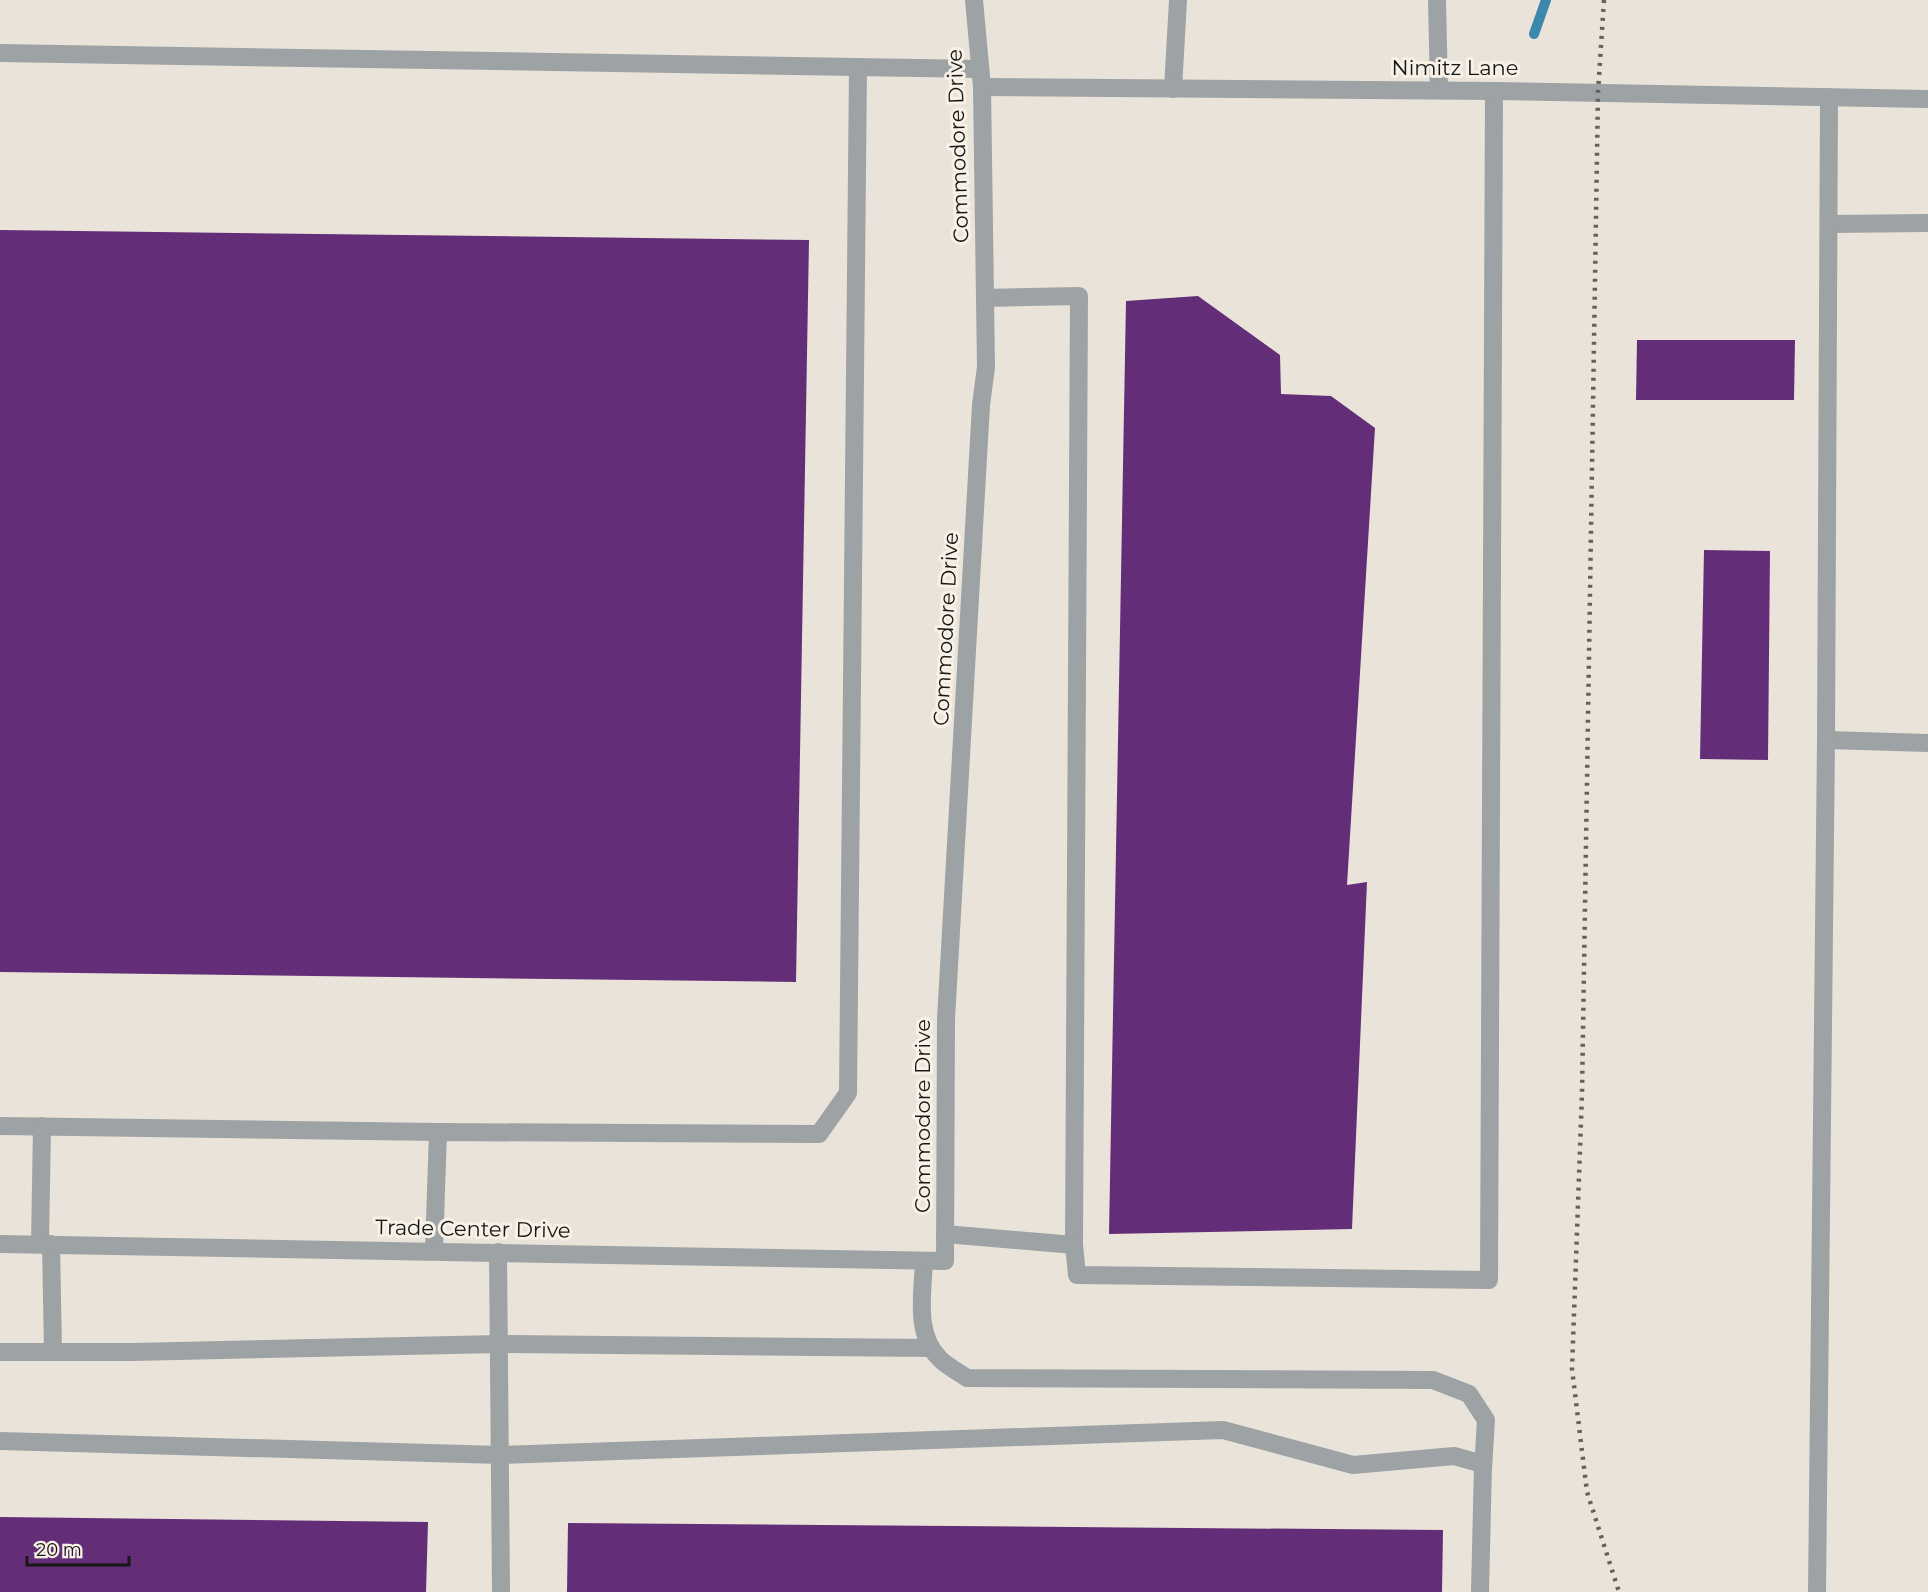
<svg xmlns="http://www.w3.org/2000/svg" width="1928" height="1592" font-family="Montserrat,sans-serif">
  <rect width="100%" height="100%" fill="#eae3da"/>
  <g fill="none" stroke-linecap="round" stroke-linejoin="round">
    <polyline stroke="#3b88ae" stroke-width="10" points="1534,34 1546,0"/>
  </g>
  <g fill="#632e77">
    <polygon points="0,230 809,240 796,982 0,972"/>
    <polygon points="1198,296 1280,355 1281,394 1331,396 1375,428 1347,885 1367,882 1352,1229 1109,1234 1126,301"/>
    <polygon points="1637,340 1795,340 1794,400 1636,400"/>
    <polygon points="1704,550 1770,551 1768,760 1700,759"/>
    <polygon points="0,1517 428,1522 426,1592 0,1592"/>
    <polygon points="568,1523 1443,1530 1442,1592 567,1592"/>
  </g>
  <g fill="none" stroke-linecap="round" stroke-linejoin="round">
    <g stroke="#9da3a4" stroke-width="18">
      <polyline points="1437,0 1439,90"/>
      <polyline points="0,53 980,69"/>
      <polyline points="1173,89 1178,0"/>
      <polyline points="1829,224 1928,223"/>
      <polyline points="985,298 1079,296 1074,1245"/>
      <polyline points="1826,740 1928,743"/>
      <polyline points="0,1126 438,1132"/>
      <polyline points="945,1234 1074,1245 1077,1275 1489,1280 1494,91"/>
      <polyline points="40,1244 42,1126"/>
      <polyline points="51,1244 53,1352"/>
      <polyline points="434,1250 438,1132 819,1134 848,1093 858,67"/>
      <polyline points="498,1252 501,1592"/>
      <path d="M924,1261C923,1292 914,1334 940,1359C947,1366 958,1372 967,1378L1433,1380L1469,1394L1486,1420L1483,1469"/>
      <polyline points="0,1352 133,1352 499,1344 931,1348"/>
      <polyline points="0,1441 500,1455 1223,1430 1353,1465 1454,1456 1483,1464 1480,1592"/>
      <polyline points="1817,1592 1826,740 1829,97"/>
    </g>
    <g stroke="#9da3a4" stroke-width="18">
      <polyline points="982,87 1494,91 1928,99"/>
      <polyline points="0,1244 945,1261 946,1019 981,405 986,367 982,87 974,0"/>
    </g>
    <polyline stroke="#64605a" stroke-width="4.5" stroke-dasharray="3 6" stroke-linecap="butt" points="1604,0 1598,92 1582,1094 1572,1369 1587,1492 1619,1592"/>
  </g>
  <g text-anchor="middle" stroke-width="6" stroke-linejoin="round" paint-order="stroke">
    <g font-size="21" fill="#191713" stroke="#f7f1e7">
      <text x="1455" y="75">Nimitz Lane</text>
      <text transform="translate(958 146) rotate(-92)" y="7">Commodore Drive</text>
      <text transform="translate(946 629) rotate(-87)" y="7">Commodore Drive</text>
      <text transform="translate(923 1116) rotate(-90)" y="7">Commodore Drive</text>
      <text transform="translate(473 1229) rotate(1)" y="7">Trade Center Drive</text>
    </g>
  </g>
  <path d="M27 1556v9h102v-9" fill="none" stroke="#191713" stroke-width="3"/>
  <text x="36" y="1556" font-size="18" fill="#191713" stroke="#f7f1e7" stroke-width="4.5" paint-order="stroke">20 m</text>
</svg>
